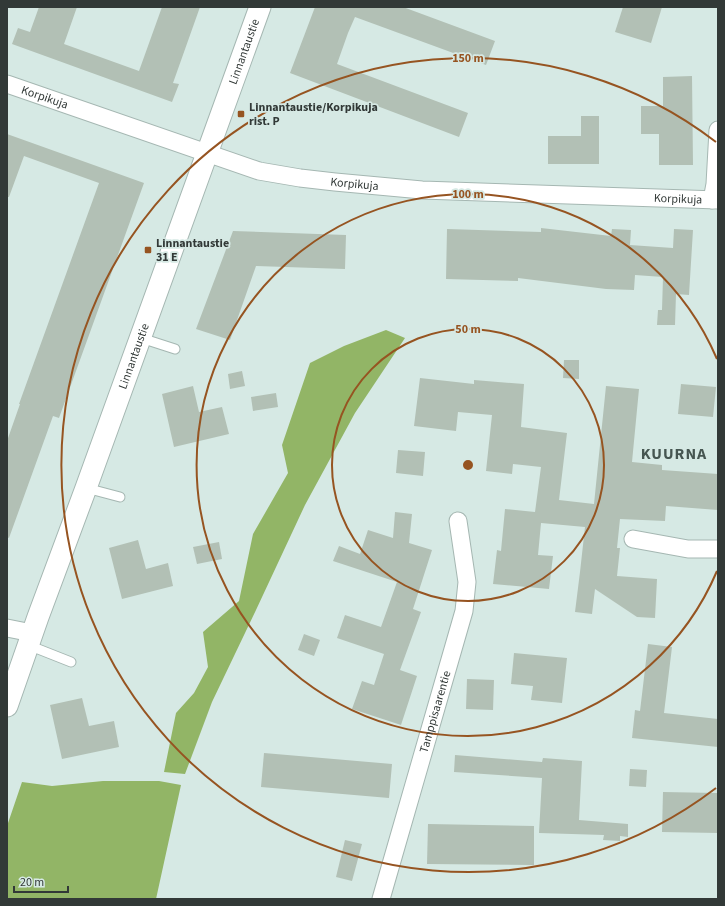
<svg xmlns="http://www.w3.org/2000/svg" width="725" height="906" font-family="'Source Sans 3',sans-serif">
  <rect width="100%" height="100%" fill="#d6e9e4"/>
  <g fill="#92b566">
    <polygon points="386,330 405,338 355,413 305,505 256,610 212,702 185,774 164,772 176,713 194,693 208,667 203,632 239,601 253,534 288,473 282,445 310,363 344,346"/>
    <polygon points="103,781 159,781 181,785 156,899 7,899 7,826 22,782 52,786"/>
  </g>
  <g fill="#b2c0b5">
    <polygon points="39,7 77,7 64,44 139,71 162,7 200,7 173,83 179,84 172,102 12,44 18,28 30,32"/>
    <polygon points="315,7 403,7 495,41 486,65 355,17 348,33 337,64 468,113 459,137 290,73"/>
    <polygon points="623,7 662,7 651,43 615,32"/>
    <polygon points="692,76 693,165 659,165 659,134 641,134 641,106 663,106 663,77"/>
    <polygon points="581,116 599,116 599,164 548,164 548,136 581,136"/>
    <polygon points="7,134 144,183 59,418 53,416 9,538 7,537 7,441 20,404 19,404 99,183 24,156 9,197 7,197"/>
    <polygon points="541,228 611,236 612,229 631,230 630,245 673,248 674,229 693,230 689,295 676,294 675,325 657,325 658,310 662,310 663,277 635,275 634,290 606,289 518,278 518,281 446,279 447,229 541,232"/>
    <polygon points="233,231 346,235 345,269 256,266 230,340 196,329"/>
    <polygon points="564,360 579,360 579,379 563,378"/>
    <polygon points="242,371 245,386 230,389 228,374"/>
    <polygon points="420,378 474,384 474,380 524,384 521,427 567,433 559,500 594,504 606,386 639,389 632,462 662,465 662,470 718,474 718,510 666,506 665,521 620,519 617,548 620,548 617,576 657,579 655,618 637,617 595,589 592,614 575,612 580,572 585,527 541,523 538,555 553,556 549,589 493,584 497,550 501,551 505,509 535,512 541,467 513,464 512,474 486,471 492,415 458,412 456,431 414,426"/>
    <polygon points="681,384 716,387 713,417 678,414"/>
    <polygon points="193,386 199,412 222,407 229,434 174,447 162,394"/>
    <polygon points="276,393 278,407 253,411 251,397"/>
    <polygon points="398,450 425,452 423,476 396,473"/>
    <polygon points="395,512 412,514 409,543 432,550 413,609 421,612 400,670 417,676 401,725 352,709 362,681 374,685 384,654 337,638 345,615 381,627 397,582 333,561 339,546 360,554 368,530 393,538"/>
    <polygon points="138,540 146,569 168,563 173,586 122,599 109,548"/>
    <polygon points="219,542 222,559 197,564 193,547"/>
    <polygon points="304,634 320,640 314,656 298,650"/>
    <polygon points="648,644 672,647 664,713 718,719 718,747 632,738 635,710 640,711"/>
    <polygon points="514,653 567,658 562,703 531,700 533,686 511,684"/>
    <polygon points="467,679 494,680 493,710 466,709"/>
    <polygon points="82,698 89,726 114,721 119,747 62,759 50,705"/>
    <polygon points="264,753 392,764 389,798 261,787"/>
    <polygon points="455,755 542,762 543,758 582,761 579,820 628,824 628,837 620,836 620,841 603,840 604,835 539,833 542,778 454,772"/>
    <polygon points="630,769 647,770 646,787 629,786"/>
    <polygon points="663,792 718,793 718,833 662,832"/>
    <polygon points="428,824 534,826 534,865 427,864"/>
    <polygon points="345,840 362,844 352,881 336,877"/>
  </g>
  <g fill="none" stroke-linecap="round" stroke-linejoin="round">
    <defs>
      <g id="service">
        <polyline points="141,338 175,349"/>
        <polyline points="86,488 120,497"/>
        <polyline points="28,645 71,662"/>
      </g>
      <g id="minor">
        <path id="s1" d="M7,84L259,171L300,178L335,182L422,190L718,200"/>
        <polyline points="712,200 715,184 718,130"/>
        <polyline points="633,539 688,549 718,549"/>
        <polyline points="7,628 32,633"/>
        <path id="s2" d="M381,899L464,611L467,582L458,521"/>
      </g>
      <g id="tertiary">
        <path id="s3" d="M7,706L38,617L86,488L260,7"/>
      </g>
    </defs>
    <use href="#service" stroke="#a5b7b2" stroke-width="11"/>
    <use href="#minor" stroke="#a5b7b2" stroke-width="19"/>
    <use href="#tertiary" stroke="#a5b7b2" stroke-width="23"/>
    <use href="#service" stroke="#fff" stroke-width="9"/>
    <use href="#minor" stroke="#fff" stroke-width="17"/>
    <use href="#tertiary" stroke="#fff" stroke-width="21"/>
  </g>
  <g fill="none" stroke="#965421" stroke-width="2">
    <circle cx="468" cy="465" r="136"/>
    <path d="M717 571A271 271 0 1 1 717 359"/>
    <path d="M716 788A407 407 0 1 1 716 142"/>
  </g>
  <g fill="#965421" stroke="#d6e9e4" stroke-width="1.5">
    <rect x="237" y="110" width="8" height="8" rx="2"/>
    <rect x="144" y="246" width="8" height="8" rx="2"/>
  </g>
  <g text-anchor="middle" stroke-width="3.5" stroke-linejoin="round" paint-order="stroke">
    <g font-size="12" fill="#323937" stroke="#d6e9e4">
      <text dy="4" stroke="none"><textPath href="#s3" startOffset="696">Linnantaustie</textPath></text>
      <text dy="4" stroke="none"><textPath href="#s1" startOffset="40">Korpikuja</textPath></text>
      <text dy="4" stroke="none"><textPath href="#s1" startOffset="363">Korpikuja</textPath></text>
      <text dy="4" stroke="none"><textPath href="#s1" startOffset="687">Korpikuja</textPath></text>
      <text dy="4" stroke="none"><textPath href="#s3" startOffset="372">Linnantaustie</textPath></text>
      <text dy="4" stroke="none"><textPath href="#s2" startOffset="195">Tamppisaarentie</textPath></text>
    </g>
    <g font-size="12" font-weight="bold" fill="#323937" stroke="#d6e9e4" text-anchor="start">
      <text x="249" y="111">Linnantaustie/Korpikuja<tspan x="249" dy="14">rist. P</tspan></text>
      <text x="156" y="247">Linnantaustie<tspan x="156" dy="14">31 E</tspan></text>
    </g>
    <g font-size="16" font-weight="bold" letter-spacing="1" fill="#465651" stroke="#d6e9e4">
      <text x="674" y="459">KUURNA</text>
    </g>
  </g>
  <circle cx="468" cy="465" r="6" fill="#965421" stroke="#d6e9e4" stroke-width="2"/>
  <g font-size="12" text-anchor="middle" font-weight="bold" fill="#965421" stroke="#d6e9e4" stroke-width="3.5" stroke-linejoin="round" paint-order="stroke">
    <text x="468" y="62">150 m</text>
    <text x="468" y="198">100 m</text>
    <text x="468" y="333">50 m</text>
  </g>
  <rect width="725" height="906" fill="none" stroke="#323937" stroke-width="16"/>
  <path d="M14 886v6h54v-6" fill="none" stroke="#323937" stroke-width="2"/>
  <text x="20" y="886" font-size="12" fill="#323937" stroke="#d6e9e4" stroke-width="3" paint-order="stroke">20 m</text>
</svg>
